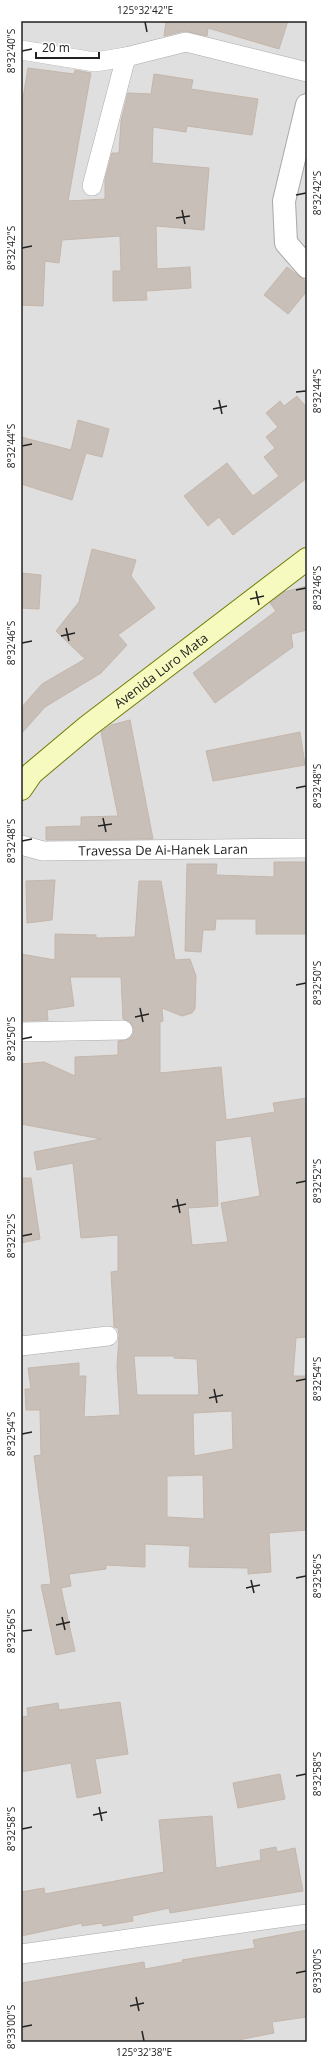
<svg xmlns="http://www.w3.org/2000/svg" width="328" height="2063" font-family="'Open Sans',sans-serif">
  <rect width="100%" height="100%" fill="#f2efe9"/>
  <rect fill="#e0dfdf" x="21" y="21" width="286" height="2021"/>
  <g fill="#c7bfb8" stroke="#c4b6ab" fill-rule="evenodd">
    <polygon points="166,21 288,21 279,49 208,28 207,36 184,31 164,36"/>
    <polygon points="28,68 74,74 75,70 91,73 68,201 105,199 105,180 112,153 119,153 121,121 128,93 151,94 154,74 193,80 191,89 258,99 252,135 187,126 186,132 153,127 152,163 209,168 204,230 156,226 157,269 190,267 191,288 146,291 147,300 113,301 113,271 121,271 120,236 62,240 59,263 45,261 43,306 21,305 21,110"/>
    <polygon points="287,267 307,282 307,291 288,314 264,295"/>
    <polygon points="297,396 307,408 307,478 233,535 219,517 208,526 184,496 227,463 253,496 279,476 264,457 275,448 266,437 278,427 266,413 280,401 284,406"/>
    <polygon points="78,420 109,429 102,457 86,453 72,500 21,484 21,437 71,450"/>
    <polygon points="92,549 136,560 131,576 155,608 118,635 127,645 101,673 45,707 21,734 21,708 42,684 85,659 56,631 79,602"/>
    <polygon points="21,573 41,575 39,609 21,608"/>
    <polygon points="307,586 307,630 291,634 293,647 215,703 193,673 276,611 270,603 284,592"/>
    <polygon points="130,720 153,839 46,840 46,827 81,826 81,817 118,816 101,732 111,725"/>
    <polygon points="300,732 305,765 213,781 206,751"/>
    <polygon points="274,862 307,862 307,934 256,934 256,919 216,919 215,930 203,930 201,952 185,951 187,864 217,864 216,875 274,877"/>
    <polygon points="55,880 52,920 27,923 26,881"/>
    <path d="M139,881H161L175,960L190,959L196,976L195,1009L192,1013L182,1016L162,1008L163,1021L160,1022V1073L221,1067L226,1120L275,1112L273,1103L307,1098V1337L296,1338L293,1376H307V1530L269,1533L271,1572L248,1574V1568L189,1567L190,1546L145,1544V1567L106,1565V1569L69,1574L71,1586L61,1588L75,1651L56,1655L41,1585L51,1584L34,1456L41,1455L40,1410H26L25,1389H31L28,1368L79,1363V1376H86L84,1417L120,1415L117,1367L119,1335L118,1328L114,1327L111,1272L118,1271V1235L81,1238L73,1163L37,1170L34,1152L101,1139L21,1124V1064L44,1062L75,1076V1057L118,1055V1041L129,1039L133,1035L134,1029L129,1021L123,1019L121,977H70L74,1006L47,1010L48,1020L23,1021L21,1015V954L55,960V934L96,935V938L135,937ZM251,1136L260,1196L221,1203L228,1242L192,1245L188,1208L218,1206L215,1141ZM134,1356H174V1358L197,1359L199,1395H137ZM232,1411L233,1449L194,1456L193,1413ZM203,1475L204,1519L167,1517V1476Z"/>
    <polygon points="21,1178 31,1178 40,1239 21,1243"/>
    <polygon points="120,1702 128,1754 95,1759 101,1793 77,1798 71,1763 21,1772 21,1717 28,1716 27,1708 58,1703 59,1710"/>
    <polygon points="280,1774 285,1799 238,1808 233,1783"/>
    <polygon points="212,1816 216,1868 261,1860 260,1850 276,1847 277,1852 295,1848 303,1891 170,1913 169,1908 132,1916 133,1921 103,1926 102,1923 82,1926 82,1923 21,1936 21,1892 44,1888 45,1894 164,1872 159,1820"/>
    <polygon points="307,1930 307,2017 272,2022 274,2033 228,2042 21,2042 21,1983 144,1962 145,1969 183,1962 182,1960 255,1948 253,1940"/>
  </g>
  <g fill="none" stroke-linecap="round" stroke-linejoin="round">
    <defs>
      <g id="minor">
        <polyline points="21,50 95,62 126,57 186,42 307,72"/>
        <polyline points="92,186 126,57"/>
        <path id="s1" d="M21,845L43,851L307,848"/>
        <polyline points="21,1032 123,1030"/>
        <polyline points="21,1346 108,1336"/>
        <polyline points="21,1954 307,1914"/>
      </g>
      <polyline id="tertiary" points="307,105 284,201 286,243 307,267"/>
      <g id="secondary">
        <path id="s2" d="M21,789L32,773L88,726L307,559"/>
      </g>
    </defs>
    <use href="#minor" stroke="#a9a9a9" stroke-width="20"/>
    <use href="#tertiary" stroke="#a9a9a9" stroke-width="24"/>
    <use href="#secondary" stroke="#707d05" stroke-width="24"/>
    <use href="#minor" stroke="#fff" stroke-width="19"/>
    <use href="#tertiary" stroke="#fff" stroke-width="22"/>
    <use href="#secondary" stroke="#f7fabf" stroke-width="22"/>
  </g>
  <path fill="none" stroke="#222" stroke-width="1.5" d="M145,22L147,32M22,51L32,49M296,195L306,193M182,210L185,224M176,218L190,216M22,248L32,246M296,392L306,391M219,400L222,414M213,409L227,406M22,446L32,444M296,590L306,588M256,591L259,605M250,599L264,596M66,628L69,641M61,636L75,633M22,643L32,641M296,788L306,786M103,818L106,832M98,826L112,824M22,841L32,839M296,985L306,983M140,1008L143,1022M135,1017L149,1014M22,1039L32,1037M296,1183L306,1181M177,1199L180,1213M172,1207L186,1204M22,1236L32,1234M296,1381L306,1379M214,1389L217,1403M209,1398L223,1395M22,1434L32,1432M296,1578L306,1576M251,1580L254,1593M246,1588L260,1585M62,1617L65,1630M56,1625L70,1622M22,1631L32,1630M296,1776L306,1774M99,1807L102,1821M93,1815L107,1812M22,1829L32,1827M296,1973L306,1971M136,1997L139,2011M130,2006L144,2003M22,2027L32,2025M142,2031L144,2041"/>
  <g text-anchor="middle" stroke-width="3.5" stroke-linejoin="round" paint-order="stroke">
    <g font-size="13" fill="#222" stroke="#fff">
      <text dy="5" stroke="none"><textPath href="#s2" startOffset="184">Avenida Luro Mata</textPath></text>
      <text dy="5" stroke="none"><textPath href="#s1" startOffset="143">Travessa De Ai-Hanek Laran</textPath></text>
    </g>
  </g>
  <rect width="328" height="2063" fill="none" stroke="#ffffff" stroke-width="44"/>
  <path d="M36 52v6h63v-6" fill="none" stroke="#222222" stroke-width="2"/>
  <text x="42" y="52" font-size="12" fill="#222222" stroke="#ffffff" stroke-width="3" paint-order="stroke">20 m</text>
  <rect x="22" y="22" width="284" height="2019" fill="none" stroke="#222" stroke-width="1.5"/>
  <g font-size="10" text-anchor="middle" fill="#222">
    <text x="145" y="14">125°32'42"E</text>
    <text transform="translate(11 51) rotate(-90)" y="4">8°32'40"S</text>
    <text transform="translate(317 193) rotate(-90)" y="4">8°32'42"S</text>
    <text transform="translate(11 248) rotate(-90)" y="4">8°32'42"S</text>
    <text transform="translate(317 391) rotate(-90)" y="4">8°32'44"S</text>
    <text transform="translate(11 446) rotate(-90)" y="4">8°32'44"S</text>
    <text transform="translate(317 588) rotate(-90)" y="4">8°32'46"S</text>
    <text transform="translate(11 643) rotate(-90)" y="4">8°32'46"S</text>
    <text transform="translate(317 786) rotate(-90)" y="4">8°32'48"S</text>
    <text transform="translate(11 841) rotate(-90)" y="4">8°32'48"S</text>
    <text transform="translate(317 983) rotate(-90)" y="4">8°32'50"S</text>
    <text transform="translate(11 1039) rotate(-90)" y="4">8°32'50"S</text>
    <text transform="translate(317 1181) rotate(-90)" y="4">8°32'52"S</text>
    <text transform="translate(11 1236) rotate(-90)" y="4">8°32'52"S</text>
    <text transform="translate(317 1379) rotate(-90)" y="4">8°32'54"S</text>
    <text transform="translate(11 1434) rotate(-90)" y="4">8°32'54"S</text>
    <text transform="translate(317 1576) rotate(-90)" y="4">8°32'56"S</text>
    <text transform="translate(11 1631) rotate(-90)" y="4">8°32'56"S</text>
    <text transform="translate(317 1774) rotate(-90)" y="4">8°32'58"S</text>
    <text transform="translate(11 1829) rotate(-90)" y="4">8°32'58"S</text>
    <text transform="translate(317 1971) rotate(-90)" y="4">8°33'00"S</text>
    <text transform="translate(11 2027) rotate(-90)" y="4">8°33'00"S</text>
    <text x="144" y="2056">125°32'38"E</text>
  </g>
</svg>
